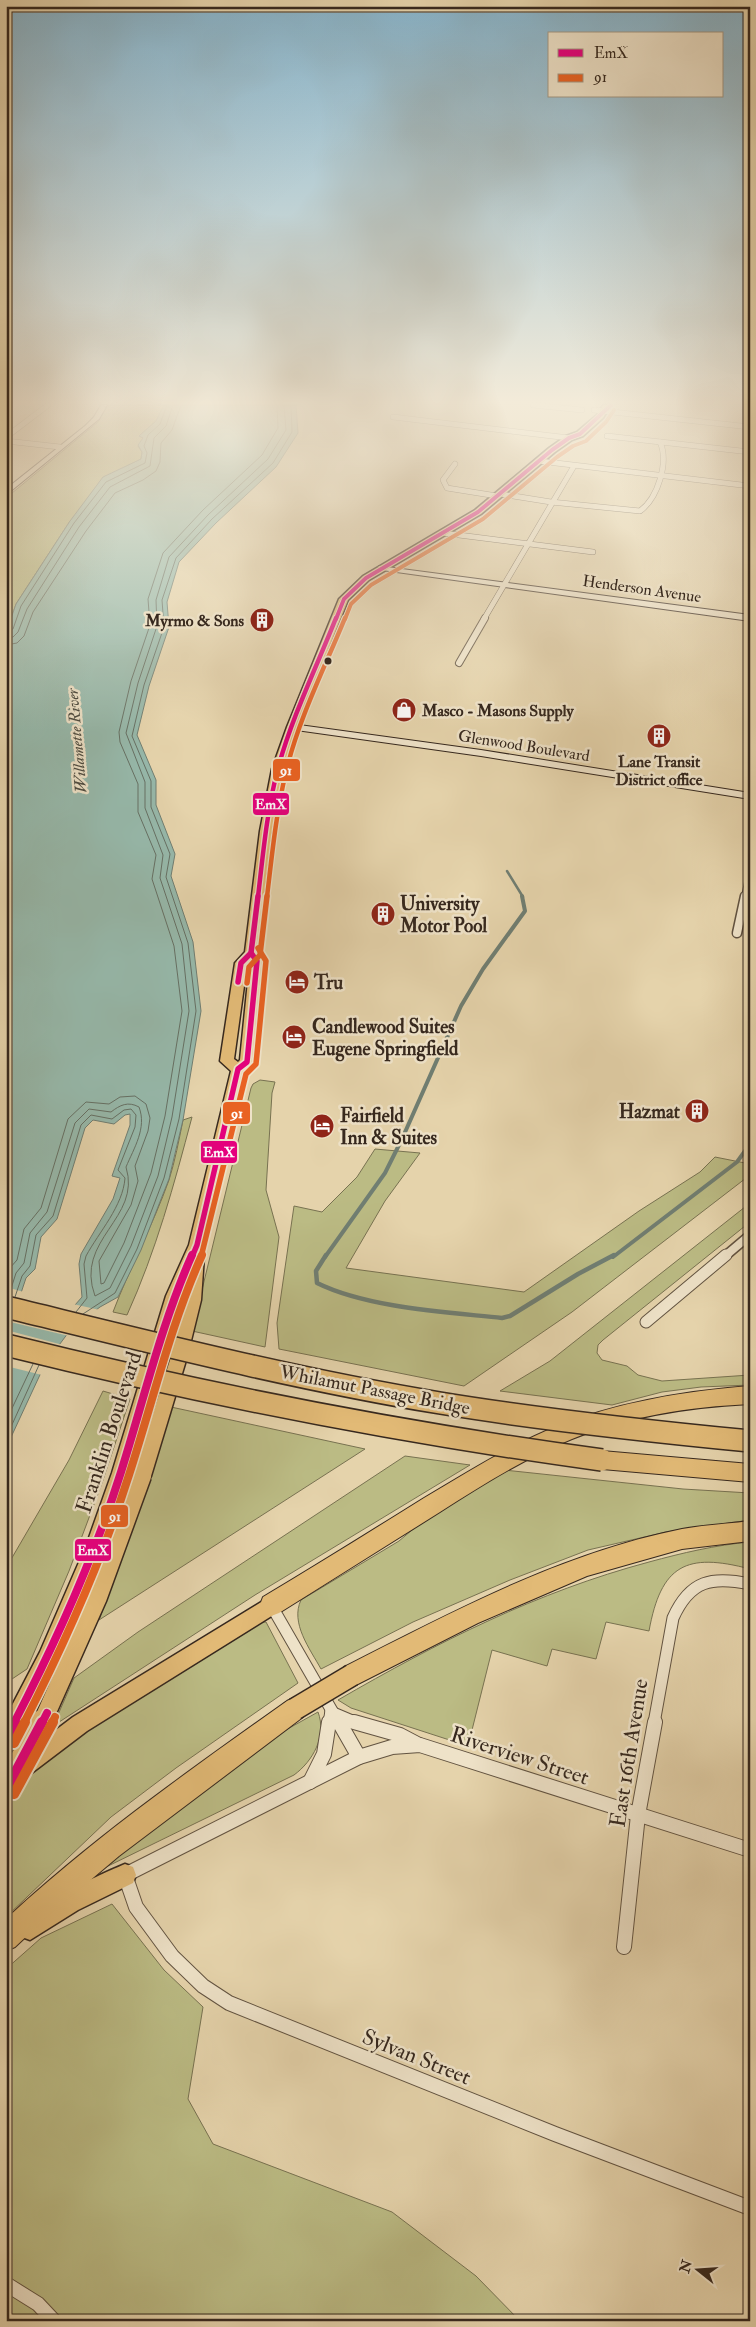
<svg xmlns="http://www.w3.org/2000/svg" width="756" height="2327" font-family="'IM FELL Double Pica',serif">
  <rect width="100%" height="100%" fill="#e5d3ab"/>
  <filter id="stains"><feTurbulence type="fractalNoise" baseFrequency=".004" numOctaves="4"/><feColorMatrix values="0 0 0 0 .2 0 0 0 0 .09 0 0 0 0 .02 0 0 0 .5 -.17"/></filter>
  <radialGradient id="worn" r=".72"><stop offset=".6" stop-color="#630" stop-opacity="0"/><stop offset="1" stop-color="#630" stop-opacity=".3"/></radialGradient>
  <g fill="#bbbb84" stroke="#787251">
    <polygon points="108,405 164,405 156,421 139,436 144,438 138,446 142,452 141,459 70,521 16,604 6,633 6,498 98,422"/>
    <polygon points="260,1080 275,1082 272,1093 266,1190 279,1237 265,1347 192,1331 251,1088 253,1084"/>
    <path d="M192,1117C174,1185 156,1251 127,1315L113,1312C130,1267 153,1225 169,1180C175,1161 179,1140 183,1120Z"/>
    <polygon points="375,1149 420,1153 385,1201 346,1268 524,1292 639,1211 700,1172 715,1157 750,1164 750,1175 572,1312 464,1386 279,1349 277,1323 294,1206 322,1212 357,1177"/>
    <polygon points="750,1203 750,1222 603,1340 598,1345 597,1353 602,1360 627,1366 638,1375 662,1381 750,1375 750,1385 701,1387 662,1392 612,1405 500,1391 550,1361"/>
    <polygon points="103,1391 130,1399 102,1483 69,1571 27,1669 6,1683 6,1568 69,1460"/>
    <polygon points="171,1407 365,1449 99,1620 133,1527"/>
    <polygon points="405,1456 470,1465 255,1595 53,1726 74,1678 138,1632"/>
    <path d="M504,1470L683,1489L750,1493V1520L666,1532L588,1550L510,1580L413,1622L321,1669C310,1649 290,1623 301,1600L399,1541L418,1525Z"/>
    <path d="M750,1542V1569C686,1552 661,1565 649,1631L606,1622L596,1659L552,1649L547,1666L492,1650L468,1746L351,1708L338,1700C438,1642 537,1592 649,1562C682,1553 716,1545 750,1542Z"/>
    <polygon points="260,1622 266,1622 298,1683 176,1768 111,1817 6,1917 6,1807 27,1770 165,1680"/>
    <path d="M318,1712C327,1736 313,1761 294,1775L104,1868V1864L275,1736Z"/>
    <polygon points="112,1904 164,1970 203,2007 188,2099 213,2144 392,2212 476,2276 520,2321 6,2321 6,1969 41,1938"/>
  </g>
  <path fill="#96b8aa" stroke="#707e72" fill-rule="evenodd" d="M164,405H296L298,433L276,467L216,523L179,562L167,602L169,627L149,686L137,735L156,780V805L175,854L171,876L193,942L201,1011L183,1120L169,1179L141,1250L118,1297L100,1307L71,1329L45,1364L6,1448V633L16,604L70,521L103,477L141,459L142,452L138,445L143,438L139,436L156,421ZM130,1114V1125L112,1176L120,1178L113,1199L81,1254L79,1264L82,1297L61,1321L19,1299L26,1278L35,1269L41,1237L57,1219L85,1128L93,1120L114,1124L125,1115Z"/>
  <g fill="#e5d3ab">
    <polygon points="6,1287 24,1292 22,1299 33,1309 60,1318 73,1304 100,1310 69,1336 6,1321"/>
    <polygon points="6,1330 63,1345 42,1375 6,1366"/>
  </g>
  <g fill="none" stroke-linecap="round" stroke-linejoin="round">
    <g stroke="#667064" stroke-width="1">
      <polyline points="6,632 13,629 21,606 74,523 106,482 145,463 147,453 144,446 148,435 160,424 167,405"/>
      <polyline points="6,638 13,637 18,632 27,609 79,527 110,487 150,466 154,438 166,426 173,405"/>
      <polyline points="6,645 17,643 24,636 33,612 86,531 115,493 143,480 156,471 160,462 161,443 172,430 181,405"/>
      <polyline points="6,1279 9,1269 17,1260 24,1229 41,1208 68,1119 86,1102 109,1104 120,1097 135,1096 146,1104 150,1118 148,1131 135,1166 138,1181 131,1205 99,1261 101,1284 104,1283 124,1243 151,1173 165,1116 182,1011 174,946 152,879 156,855 138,812 138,784 120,742 119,732 131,681 150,625 148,599 163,553 203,510 262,455 278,428 277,405"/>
      <path d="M9,1295L16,1273L24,1263L30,1233L47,1212L75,1123L89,1109L111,1112C120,1105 128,1101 139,1107C147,1128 134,1148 126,1167C142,1219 74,1239 95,1296L110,1288L131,1246L158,1176L172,1117L189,1011L182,944L160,878L163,855L145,808V782L126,733L138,683L157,626L156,600L169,557L208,515L268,459L286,430L284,405"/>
      <path d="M15,1297L22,1276L30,1266L36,1235L53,1216L81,1125L91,1115L112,1119L124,1110L131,1109L136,1115L135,1127L118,1170L125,1178C123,1206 99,1232 86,1256L84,1264L87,1298L76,1312"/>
      <polyline points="83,1314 115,1293 137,1249 164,1178 179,1119 196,1011 188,943 166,877 170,854 151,807 151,781 132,736 144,685 164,627 162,600 176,558 212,519 273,463 292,432 291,405"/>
      <polyline points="6,1421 33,1364"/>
      <polyline points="6,1438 39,1365"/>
    </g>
    <polyline stroke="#707e72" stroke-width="2.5" points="507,871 523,897"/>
    <g stroke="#707e72" stroke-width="4">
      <polyline points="325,1257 385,1173 402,1139 461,1006 483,969 525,911 522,896"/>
      <polyline points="613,1257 737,1162 750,1144"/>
    </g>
    <path stroke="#707e72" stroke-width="4.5" d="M326,1255L316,1271L317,1283C368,1308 446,1312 502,1318L510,1316L578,1274L614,1255"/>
    <defs>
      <g id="street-far4">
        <polyline points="533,405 582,410"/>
        <polyline points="594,410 750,427"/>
        <polyline points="393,417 569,438"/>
        <polyline points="607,436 750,452"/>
        <polyline points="6,437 48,405"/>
        <polyline points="6,441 60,447"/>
        <polyline points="539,461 750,486"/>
        <polyline points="455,464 443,480 447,488 497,496"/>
        <path d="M501,494L551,502L640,511C658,498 669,462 660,442"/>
        <polyline points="443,533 593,552"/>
        <polyline points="484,619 574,466"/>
      </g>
      <g id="street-far3">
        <polyline points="459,663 485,618"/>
        <polyline points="745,897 750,872"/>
      </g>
      <g id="street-far2">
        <polyline points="737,933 745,896"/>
        <polyline points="724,1257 750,1235"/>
      </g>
      <g id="street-far1">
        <polyline points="646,1322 726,1255"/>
        <polyline points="271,1605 339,1723"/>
        <polyline points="331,1712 357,1723"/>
        <polyline points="329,1723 331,1711"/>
        <path d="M654,1723L673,1618C690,1580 712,1576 750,1584"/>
      </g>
      <g id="street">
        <polyline points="339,1722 359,1757"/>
        <polyline points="354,1722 400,1735 419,1745"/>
        <polyline points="310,1782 324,1754 329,1722"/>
        <polyline points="750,1850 420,1745 392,1747 359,1757 125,1875 136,1907 172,1956 203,1986 229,2003 555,2134 750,2208"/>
        <polyline points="624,1947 638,1815 655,1722"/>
        <polyline points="6,2284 38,2304 54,2321"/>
      </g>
      <g id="secondary">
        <polygon points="101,405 107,405 99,419 6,495 6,489 85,426 94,417"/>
        <polygon points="379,566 750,615 750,621 382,570 378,568"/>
        <polygon points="292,724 481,750 750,793 750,799 481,756 289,729 289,725"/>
      </g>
      <g id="primary">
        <path d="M603,405H611L603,418L583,436L572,440L555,452L481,514L369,580L348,600L297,727L284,769L272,831L257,953L263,961L254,1062L245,1071L202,1252L204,1256L201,1300L187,1357L151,1476L148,1482L142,1484L136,1482L133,1476L171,1357L186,1288L130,1473L104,1546L54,1666L13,1746L6,1749V1717L40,1652L86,1546L112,1473L166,1296L189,1245L231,1071L220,1061L235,963L245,952L260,831L272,769L287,727L339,599L363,576L475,510L549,448L566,436L577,432L597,415ZM250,961L240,1060L238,1062L234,1059L247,964Z"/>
        <polygon points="271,1596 278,1598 281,1605 278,1612 87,1731 29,1775 22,1779 15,1775 11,1768 15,1761 73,1717"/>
        <path d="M125,1864L133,1867L136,1875L133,1883L78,1910L30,1940L22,1937L19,1929C28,1907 101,1874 125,1864Z"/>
      </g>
      <g id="highway">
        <path d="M750,1386V1404C689,1407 629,1416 572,1439C525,1458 482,1485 440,1512C386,1546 333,1579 279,1613L271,1616L263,1613L260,1605L263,1597C317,1565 371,1531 424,1498C468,1472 510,1445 558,1426C619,1402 684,1391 750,1386Z"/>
        <polygon points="602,1451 750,1464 750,1482 602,1469 595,1467 591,1460 595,1453"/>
        <path d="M750,1521V1541L682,1549L587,1576L478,1623L352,1687L344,1683L340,1675L344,1667C452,1612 562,1553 682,1529C704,1525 727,1524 750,1521Z"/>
        <path d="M295,1697L303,1701L307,1709L303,1717L119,1856L49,1915L15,1947L6,1951V1919C93,1838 190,1770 287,1701Z"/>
      </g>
    </defs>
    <use href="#street-far4" stroke="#625341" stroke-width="6"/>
    <use href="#street-far3" stroke="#625341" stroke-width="8"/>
    <use href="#street-far2" stroke="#625341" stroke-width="11"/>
    <use href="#street-far1" stroke="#625341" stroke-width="13"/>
    <use href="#street" stroke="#625341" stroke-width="16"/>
    <use href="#secondary" stroke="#36281e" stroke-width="2"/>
    <use href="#primary" stroke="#36281e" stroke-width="3"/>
    <use href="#highway" stroke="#36281e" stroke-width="2"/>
    <use href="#street-far4" stroke="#eee2c8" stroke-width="5"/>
    <use href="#street-far3" stroke="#eee2c8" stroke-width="6"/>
    <use href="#street-far2" stroke="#eee2c8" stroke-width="8"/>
    <use href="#street-far1" stroke="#eee2c8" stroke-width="11"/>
    <use href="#street" stroke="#eee2c8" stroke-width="14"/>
    <use href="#secondary" fill="#eee2c8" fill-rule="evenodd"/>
    <use href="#primary" fill="#e2ba76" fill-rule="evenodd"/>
    <use href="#highway" fill="#e2ba76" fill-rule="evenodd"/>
    <defs>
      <polyline id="primary-bridge-far1" points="42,1723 98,1597 142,1476"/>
      <polyline id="primary-bridge" points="6,1790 42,1722"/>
      <g id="highway-bridge">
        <path d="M6,1307C150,1342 294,1379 440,1403C543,1420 647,1431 750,1441"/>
        <path d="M6,1345C203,1394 401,1433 602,1460"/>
        <polyline points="295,1709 352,1675"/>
      </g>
    </defs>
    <use href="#primary-bridge-far1" stroke="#36281e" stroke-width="21" stroke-linecap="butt"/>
    <use href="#primary-bridge" stroke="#36281e" stroke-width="26" stroke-linecap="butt"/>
    <use href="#highway-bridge" stroke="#36281e" stroke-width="24" stroke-linecap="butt"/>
    <use href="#primary-bridge-far1" stroke="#e2ba76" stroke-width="18"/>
    <use href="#primary-bridge" stroke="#e2ba76" stroke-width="24"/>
    <use href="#highway-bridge" stroke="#e2ba76" stroke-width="21"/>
    <defs>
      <polyline id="bus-1-far4" points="336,619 344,599 366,578 478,512 552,450 569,438 580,434 611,405"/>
      <path id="bus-1-far3" d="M258,897C263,854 267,810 278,768C292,717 316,668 336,618"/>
      <g id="bus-1-far2">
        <polyline points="238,982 241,963 251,953 258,896"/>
        <polyline points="192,1257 197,1245 238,1069 247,1062 257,961 251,953"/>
      </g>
      <g id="bus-1-far1">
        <path d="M14,1723C56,1642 94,1558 121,1472C144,1399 161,1325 192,1255"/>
        <polyline points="42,1723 47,1713"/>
      </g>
      <g id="bus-1">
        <polyline points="6,1739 15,1722"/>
        <polyline points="6,1790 42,1722"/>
      </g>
      <polyline id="bus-2-far4" points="345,619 351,604 371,585 483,519 557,457 573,446 586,441 606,422 614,410"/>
      <path id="bus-2-far3" d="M267,897C272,855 276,813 286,772C298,720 325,667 345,618"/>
      <g id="bus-2-far2">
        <polyline points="247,983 249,967 260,955 267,896"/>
        <polyline points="201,1257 246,1074 256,1064 266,961 258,948"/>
      </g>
      <g id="bus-2-far1">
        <path d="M24,1723C65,1643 102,1560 129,1475C153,1401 170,1326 202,1255"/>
        <polyline points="52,1723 55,1717"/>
      </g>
      <g id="bus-2">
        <polyline points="14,1743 25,1722"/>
        <polyline points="14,1794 53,1722"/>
      </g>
    </defs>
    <use href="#bus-1-far4" stroke="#eee2c8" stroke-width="5.5"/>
    <use href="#bus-1-far3" stroke="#eee2c8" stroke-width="7"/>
    <use href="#bus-1-far2" stroke="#eee2c8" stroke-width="9"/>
    <use href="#bus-1-far1" stroke="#eee2c8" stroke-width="11"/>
    <use href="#bus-1" stroke="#eee2c8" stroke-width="14"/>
    <use href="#bus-2-far4" stroke="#eee2c8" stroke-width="5.5"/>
    <use href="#bus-2-far3" stroke="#eee2c8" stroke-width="7"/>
    <use href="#bus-2-far2" stroke="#eee2c8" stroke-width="9"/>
    <use href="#bus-2-far1" stroke="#eee2c8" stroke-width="11"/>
    <use href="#bus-2" stroke="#eee2c8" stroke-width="14"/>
    <use href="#bus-1-far4" stroke="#e5007d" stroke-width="4"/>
    <use href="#bus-1-far3" stroke="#e5007d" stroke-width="4.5"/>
    <use href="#bus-1-far2" stroke="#e5007d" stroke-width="5.5"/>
    <use href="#bus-1-far1" stroke="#e5007d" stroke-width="8"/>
    <use href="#bus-1" stroke="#e5007d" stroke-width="10"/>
    <use href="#bus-2-far4" stroke="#e96222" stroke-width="4"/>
    <use href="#bus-2-far3" stroke="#e96222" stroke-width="4.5"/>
    <use href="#bus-2-far2" stroke="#e96222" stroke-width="5.5"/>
    <use href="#bus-2-far1" stroke="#e96222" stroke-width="8"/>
    <use href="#bus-2" stroke="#e96222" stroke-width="10"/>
  </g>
  <linearGradient id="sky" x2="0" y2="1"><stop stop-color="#87b6cf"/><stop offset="0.55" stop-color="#f3ebd9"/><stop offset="1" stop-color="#f3ebd9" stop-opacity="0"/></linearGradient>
  <rect width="756" height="731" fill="url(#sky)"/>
  <defs>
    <symbol id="building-disc" viewBox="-11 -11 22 22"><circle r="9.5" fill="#8f2418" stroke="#eee2c8"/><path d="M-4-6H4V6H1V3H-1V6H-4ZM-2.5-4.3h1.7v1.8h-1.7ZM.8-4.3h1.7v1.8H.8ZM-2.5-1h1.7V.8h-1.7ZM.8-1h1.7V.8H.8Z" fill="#fff"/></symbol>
    <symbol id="shop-disc" viewBox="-11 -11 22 22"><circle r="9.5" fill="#8f2418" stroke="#eee2c8"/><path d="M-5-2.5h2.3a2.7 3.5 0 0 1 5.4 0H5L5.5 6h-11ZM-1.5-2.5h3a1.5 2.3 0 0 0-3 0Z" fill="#fff"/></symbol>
    <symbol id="hotel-disc" viewBox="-11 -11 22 22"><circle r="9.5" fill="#8f2418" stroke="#eee2c8"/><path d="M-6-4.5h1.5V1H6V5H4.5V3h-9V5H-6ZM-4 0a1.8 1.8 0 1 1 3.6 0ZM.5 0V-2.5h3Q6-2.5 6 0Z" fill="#fff"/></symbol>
  </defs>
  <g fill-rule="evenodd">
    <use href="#building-disc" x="248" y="606" width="28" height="28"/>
    <use href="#shop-disc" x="390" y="696" width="28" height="28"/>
    <use href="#building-disc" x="645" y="722" width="28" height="28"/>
    <use href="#building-disc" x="369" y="900" width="28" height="28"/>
    <use href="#hotel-disc" x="283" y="968" width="28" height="28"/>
    <use href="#hotel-disc" x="280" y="1023" width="28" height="28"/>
    <use href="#building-disc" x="683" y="1097" width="28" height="28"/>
    <use href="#hotel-disc" x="308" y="1112" width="28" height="28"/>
  </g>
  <circle fill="#36281e" stroke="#eee2c8" stroke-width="2" cx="328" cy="661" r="4.5"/>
  <g text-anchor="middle" stroke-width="5" stroke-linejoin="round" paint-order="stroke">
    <g font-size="16" fill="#36281e" stroke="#eee2c8">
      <text transform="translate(642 588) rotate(8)" y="6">Henderson Avenue</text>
      <text transform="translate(524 745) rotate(9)" y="6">Glenwood Boulevard</text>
    </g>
    <g font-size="16" font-weight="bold" fill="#36281e" stroke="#eee2c8" text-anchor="end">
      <text x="244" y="626">Myrmo &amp; Sons</text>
      <text x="422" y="716" text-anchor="start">Masco - Masons Supply</text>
      <text x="659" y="767" text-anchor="middle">Lane Transit<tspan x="659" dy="18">District office</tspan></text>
    </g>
    <g font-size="16" font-style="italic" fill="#4e4c41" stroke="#eee2c8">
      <text transform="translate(76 741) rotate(-95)" y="6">Willamette River</text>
    </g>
    <g font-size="19" font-weight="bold" fill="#36281e" stroke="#eee2c8" text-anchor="start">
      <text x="400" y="910">University<tspan x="400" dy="22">Motor Pool</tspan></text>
      <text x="314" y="989">Tru</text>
      <text x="312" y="1033">Candlewood Suites<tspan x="312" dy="22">Eugene Springfield</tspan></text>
      <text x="680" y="1118" text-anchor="end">Hazmat</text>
      <text x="340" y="1122">Fairfield<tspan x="340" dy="22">Inn &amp; Suites</tspan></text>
    </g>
    <g font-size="19" fill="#36281e" stroke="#eee2c8">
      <text transform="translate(375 1389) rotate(11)" y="7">Whilamut Passage Bridge</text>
    </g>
    <g font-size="22" fill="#36281e" stroke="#eee2c8">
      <text transform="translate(108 1432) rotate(-72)" y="8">Franklin Boulevard</text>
      <text transform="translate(628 1753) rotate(-81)" y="8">East 16th Avenue</text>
      <text transform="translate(520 1755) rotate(18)" y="8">Riverview Street</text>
      <text transform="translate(417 2056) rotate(22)" y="8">Sylvan Street</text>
    </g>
  </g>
  <g stroke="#eee2c8" stroke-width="2">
    <rect x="272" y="758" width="29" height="24" rx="5" fill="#e96222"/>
    <rect x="252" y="792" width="38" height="24" rx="5" fill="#e5007d"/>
    <rect x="222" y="1101" width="29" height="24" rx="5" fill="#e96222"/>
    <rect x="200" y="1140" width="38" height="24" rx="5" fill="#e5007d"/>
    <rect x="100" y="1504" width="29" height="24" rx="5" fill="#e96222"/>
    <rect x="74" y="1538" width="38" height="24" rx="5" fill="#e5007d"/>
  </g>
  <g font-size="14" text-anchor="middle" font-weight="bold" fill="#fff">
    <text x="286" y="775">91</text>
    <text x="271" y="809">EmX</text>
    <text x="237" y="1118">91</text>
    <text x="219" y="1157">EmX</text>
    <text x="115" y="1521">91</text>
    <text x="93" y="1555">EmX</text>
  </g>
  <rect width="756" height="2327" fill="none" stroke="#e5d3ab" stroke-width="25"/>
  <rect x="8" y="8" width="741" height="2312" fill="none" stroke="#36281e" stroke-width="2.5"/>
  <rect x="12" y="12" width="731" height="2302" fill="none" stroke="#36281e"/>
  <rect x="548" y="32" width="175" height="65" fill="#eee2c8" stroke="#a49884"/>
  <rect x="558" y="49" width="25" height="8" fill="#e5007d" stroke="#a49884"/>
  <text x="594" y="58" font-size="15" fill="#36281e">EmX</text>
  <rect x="558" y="74" width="25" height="8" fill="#e96222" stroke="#a49884"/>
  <text x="594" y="82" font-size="15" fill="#36281e">91</text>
  <g transform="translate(698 2270) rotate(287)" stroke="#eee2c8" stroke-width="4" paint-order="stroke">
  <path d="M0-4L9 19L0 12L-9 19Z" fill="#36281e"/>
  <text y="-8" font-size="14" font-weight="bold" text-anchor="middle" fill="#36281e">N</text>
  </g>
  <rect width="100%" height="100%" filter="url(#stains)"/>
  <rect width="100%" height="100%" fill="url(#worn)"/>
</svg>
